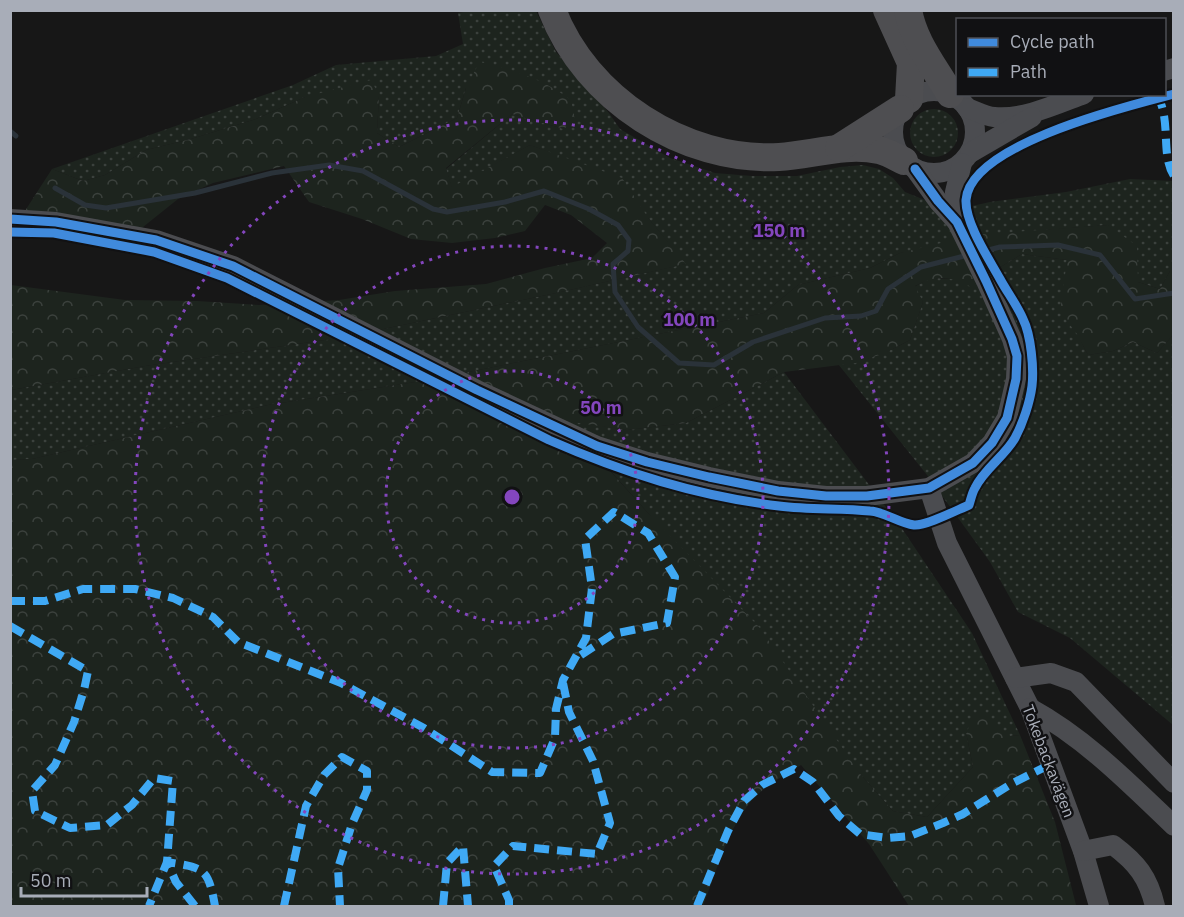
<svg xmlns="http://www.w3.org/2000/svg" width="1184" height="917" font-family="'IBM Plex Sans',sans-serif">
  <defs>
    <pattern id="grass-dots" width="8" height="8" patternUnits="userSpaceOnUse" patternTransform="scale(1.5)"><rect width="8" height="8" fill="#1d241e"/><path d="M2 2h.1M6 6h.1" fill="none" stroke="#3b413d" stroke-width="1.8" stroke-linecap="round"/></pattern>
    <pattern id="forest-crowns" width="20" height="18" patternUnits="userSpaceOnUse" patternTransform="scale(1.5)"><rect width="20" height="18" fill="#1d241e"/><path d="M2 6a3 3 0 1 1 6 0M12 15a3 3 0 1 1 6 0" fill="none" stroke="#3b413d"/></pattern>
  </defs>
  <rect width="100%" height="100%" fill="#171717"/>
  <g fill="url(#grass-dots)">
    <polygon points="475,10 536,11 556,52 609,113 620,129 670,158 715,173 752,176 797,176 840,167 863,165 879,169 893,178 905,192 930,202 936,214 990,202 1066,192 1130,179 1173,181 1173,271 1170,271 1160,289 1138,282 1108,225 1046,230 900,253 870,268 798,285 764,313 428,380 268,405 32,459 11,460 11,390 145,366 345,337 556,293 685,264 649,219 574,162 530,145 452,188 446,169 512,114 564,129 466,88 457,118 399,147 377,133 379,95 305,97 256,119 191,139 146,150 105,175 83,181 52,169 293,85 336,65 436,56 463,44 458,13"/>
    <circle cx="934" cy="133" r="24"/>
    <path d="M1022,254L1067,260C1064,295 1071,324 1088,355L1113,351L1133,342L1157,353L1173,335V725L1070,638L1018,612L990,562L927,475L838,364C865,362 886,353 910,340L923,302L914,287L930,278L957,279L992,272Z"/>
    <polygon points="784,372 901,527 972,633 1020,735 1010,736 966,732 973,767 927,817 893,811 861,775 648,513 565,420 627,430 686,423"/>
  </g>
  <g fill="url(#forest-crowns)">
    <path d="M480,61C514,71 542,78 571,100L575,119L564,129L512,114L446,168L452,187L530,145L622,178L649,219L686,264L556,293L345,337L145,366L11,390V285L125,300L197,301L259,305L339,300L395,291L486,284L545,268L592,258L607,243L571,215L545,205L525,231L495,238L452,243L411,239L362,219L309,202L284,166L213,183L178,199L138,231L21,217L52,169L83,181L105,175L146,150L191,139L256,119L305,97L371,80L379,95L377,133L399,147L457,118L466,88Z"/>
    <path d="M1108,225L1137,246L1138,282L1160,289L1170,271H1173V335L1157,353L1133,342L1113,351L1088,355L1077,334L1060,312L1067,260L1022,254L992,272L973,288C952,276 937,274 915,286L923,302L910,340L885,353L856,363L784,372L686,423L627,430L565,421L648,513L759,627L861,775L893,811L927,817L973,767L966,732L979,711L1010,736L1020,735L1055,822L1076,905L1070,906H909L869,844L801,765C782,777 758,789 746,808C726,835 715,875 703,906H11V460L32,459L268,405L428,380L764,313L798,285L870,268L900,253L974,235Z"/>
  </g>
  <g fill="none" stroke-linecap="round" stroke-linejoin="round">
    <g stroke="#2a3239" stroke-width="5">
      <polyline points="10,131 16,136"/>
      <polyline points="55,188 85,205 106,208 195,193 272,173 329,165 363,171 433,209 447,212 505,202 544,191 589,209 618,225 629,240 628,251 613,264 615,292 638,327 679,363 714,365 753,342 825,318 861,316 876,311 888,289 921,267 968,255"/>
      <polyline points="977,253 1000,247 1058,245 1100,255 1135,299 1174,293"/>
    </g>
    <g stroke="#4b4c50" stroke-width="20">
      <polyline points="1164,71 1174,68"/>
      <circle cx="934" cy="132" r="41"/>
      <path d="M967,108C976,111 985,116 994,117C1023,120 1057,104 1084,94"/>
      <polyline points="970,153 1032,117"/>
      <polyline points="10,219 56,222 156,240 233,266 477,390 597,446 647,462 709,477 778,491 826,496 867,496 929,488 973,463 992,443 1007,418 1016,379 1017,356 1012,339 986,281 957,222 938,201 915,169"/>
      <polyline points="957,222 955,192 962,163"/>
      <polyline points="929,488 947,543 1030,708 1083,851 1099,906"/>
      <polyline points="1015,678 1051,673 1076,682 1174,783"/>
      <path d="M1030,708C1085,738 1129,783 1174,826"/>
      <path d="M1083,851L1113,845C1137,863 1148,877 1155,906"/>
    </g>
    <g stroke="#4e4e51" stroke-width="28">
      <path d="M552,10C586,99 684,162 779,157C812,155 845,143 879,150C887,152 896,157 904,161"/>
      <polyline points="887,10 911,63 909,99"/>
      <path d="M908,10C914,43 934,66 950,94"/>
      <polyline points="839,148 900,109"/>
    </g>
    <g stroke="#3fa9f5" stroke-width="8" stroke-dasharray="15 8" stroke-linecap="butt">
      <path d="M1157,94C1172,122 1160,154 1174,176"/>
      <polyline points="10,601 45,601 83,589 135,589 173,598 213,617 238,642 341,683 424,728 492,772 540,773 555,738 556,709 563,680 586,638 592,588 585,539 614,512 648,533 675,577 667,623 613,634 575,659"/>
      <polyline points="10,626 88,671 84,690 74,722 55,765 32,791 35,811 70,828 107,825 132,805 154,778 173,781 167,862 149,906"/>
      <path d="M195,906L176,882L167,862C205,868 208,868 215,906"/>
      <polyline points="284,906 306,806 324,775 342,757 367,771 367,790 352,824 338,868 340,906"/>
      <polyline points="443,906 447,863 463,846 468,906"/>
      <polyline points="509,906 509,900 494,866 513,846 597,854 610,823 593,761 569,712 563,683"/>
      <polyline points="697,906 728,831 744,801 762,785 794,769 813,782 839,816 860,834 887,838 910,836 943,823 963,814 1011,784 1051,764"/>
    </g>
    <defs>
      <g id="cycleway">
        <polyline points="10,219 56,222 156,240 233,266 477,390 597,446 647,462 709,477 778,491 826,496 867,496 929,488 973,463 992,443 1007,418 1016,379 1017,356 1012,339 986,281 957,222 938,201 915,169"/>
        <path d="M10,232L54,233L154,252L227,278L549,440C624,473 697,496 779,506C810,510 840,508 870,511C885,512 899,523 914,525C926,526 957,510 969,505C971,499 972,493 975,488C984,469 1005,456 1015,438C1023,423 1030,402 1032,386C1034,368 1031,335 1023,319C1017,305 1007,292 1000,279C989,259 965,223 966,200C970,144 1128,106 1174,94"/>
      </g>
    </defs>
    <use href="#cycleway" stroke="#111113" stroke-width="13"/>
    <use href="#cycleway" stroke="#408adc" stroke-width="9"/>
  </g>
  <g fill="none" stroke="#8446be" stroke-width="3" stroke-dasharray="3 6">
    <circle cx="512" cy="497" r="126"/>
    <circle cx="512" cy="497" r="251"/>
    <circle cx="512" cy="497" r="377"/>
  </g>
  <g text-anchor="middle" stroke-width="5" stroke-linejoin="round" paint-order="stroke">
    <g font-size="16" fill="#a8adb8" stroke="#111113">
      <text transform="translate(1049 761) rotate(69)" y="6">Tokebackavägen</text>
    </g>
  </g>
  <circle cx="512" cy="497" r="9" fill="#8446be" stroke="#111113" stroke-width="3"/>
  <g font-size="18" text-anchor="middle" font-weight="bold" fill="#8446be" stroke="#111113" stroke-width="5" stroke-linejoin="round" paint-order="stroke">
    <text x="779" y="237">150 m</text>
    <text x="689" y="326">100 m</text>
    <text x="601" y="414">50 m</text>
  </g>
  <rect width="1184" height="917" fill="none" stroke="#a8adb8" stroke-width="24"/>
  <rect x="956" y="18" width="210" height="78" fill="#111113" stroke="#4d4f55" stroke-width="1.5"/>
  <rect x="968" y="38" width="30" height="9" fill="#408adc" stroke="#4d4f55" stroke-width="1.5"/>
  <text x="1010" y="48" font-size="18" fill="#a8adb8">Cycle path</text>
  <rect x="968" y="68" width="30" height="9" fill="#3fa9f5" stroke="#4d4f55" stroke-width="1.5"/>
  <text x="1010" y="78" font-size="18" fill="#a8adb8">Path</text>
  <path d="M21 887v9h126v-9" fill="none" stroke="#a8adb8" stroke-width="3"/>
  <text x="30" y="887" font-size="18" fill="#a8adb8" stroke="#111113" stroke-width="4.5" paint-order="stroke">50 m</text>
</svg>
